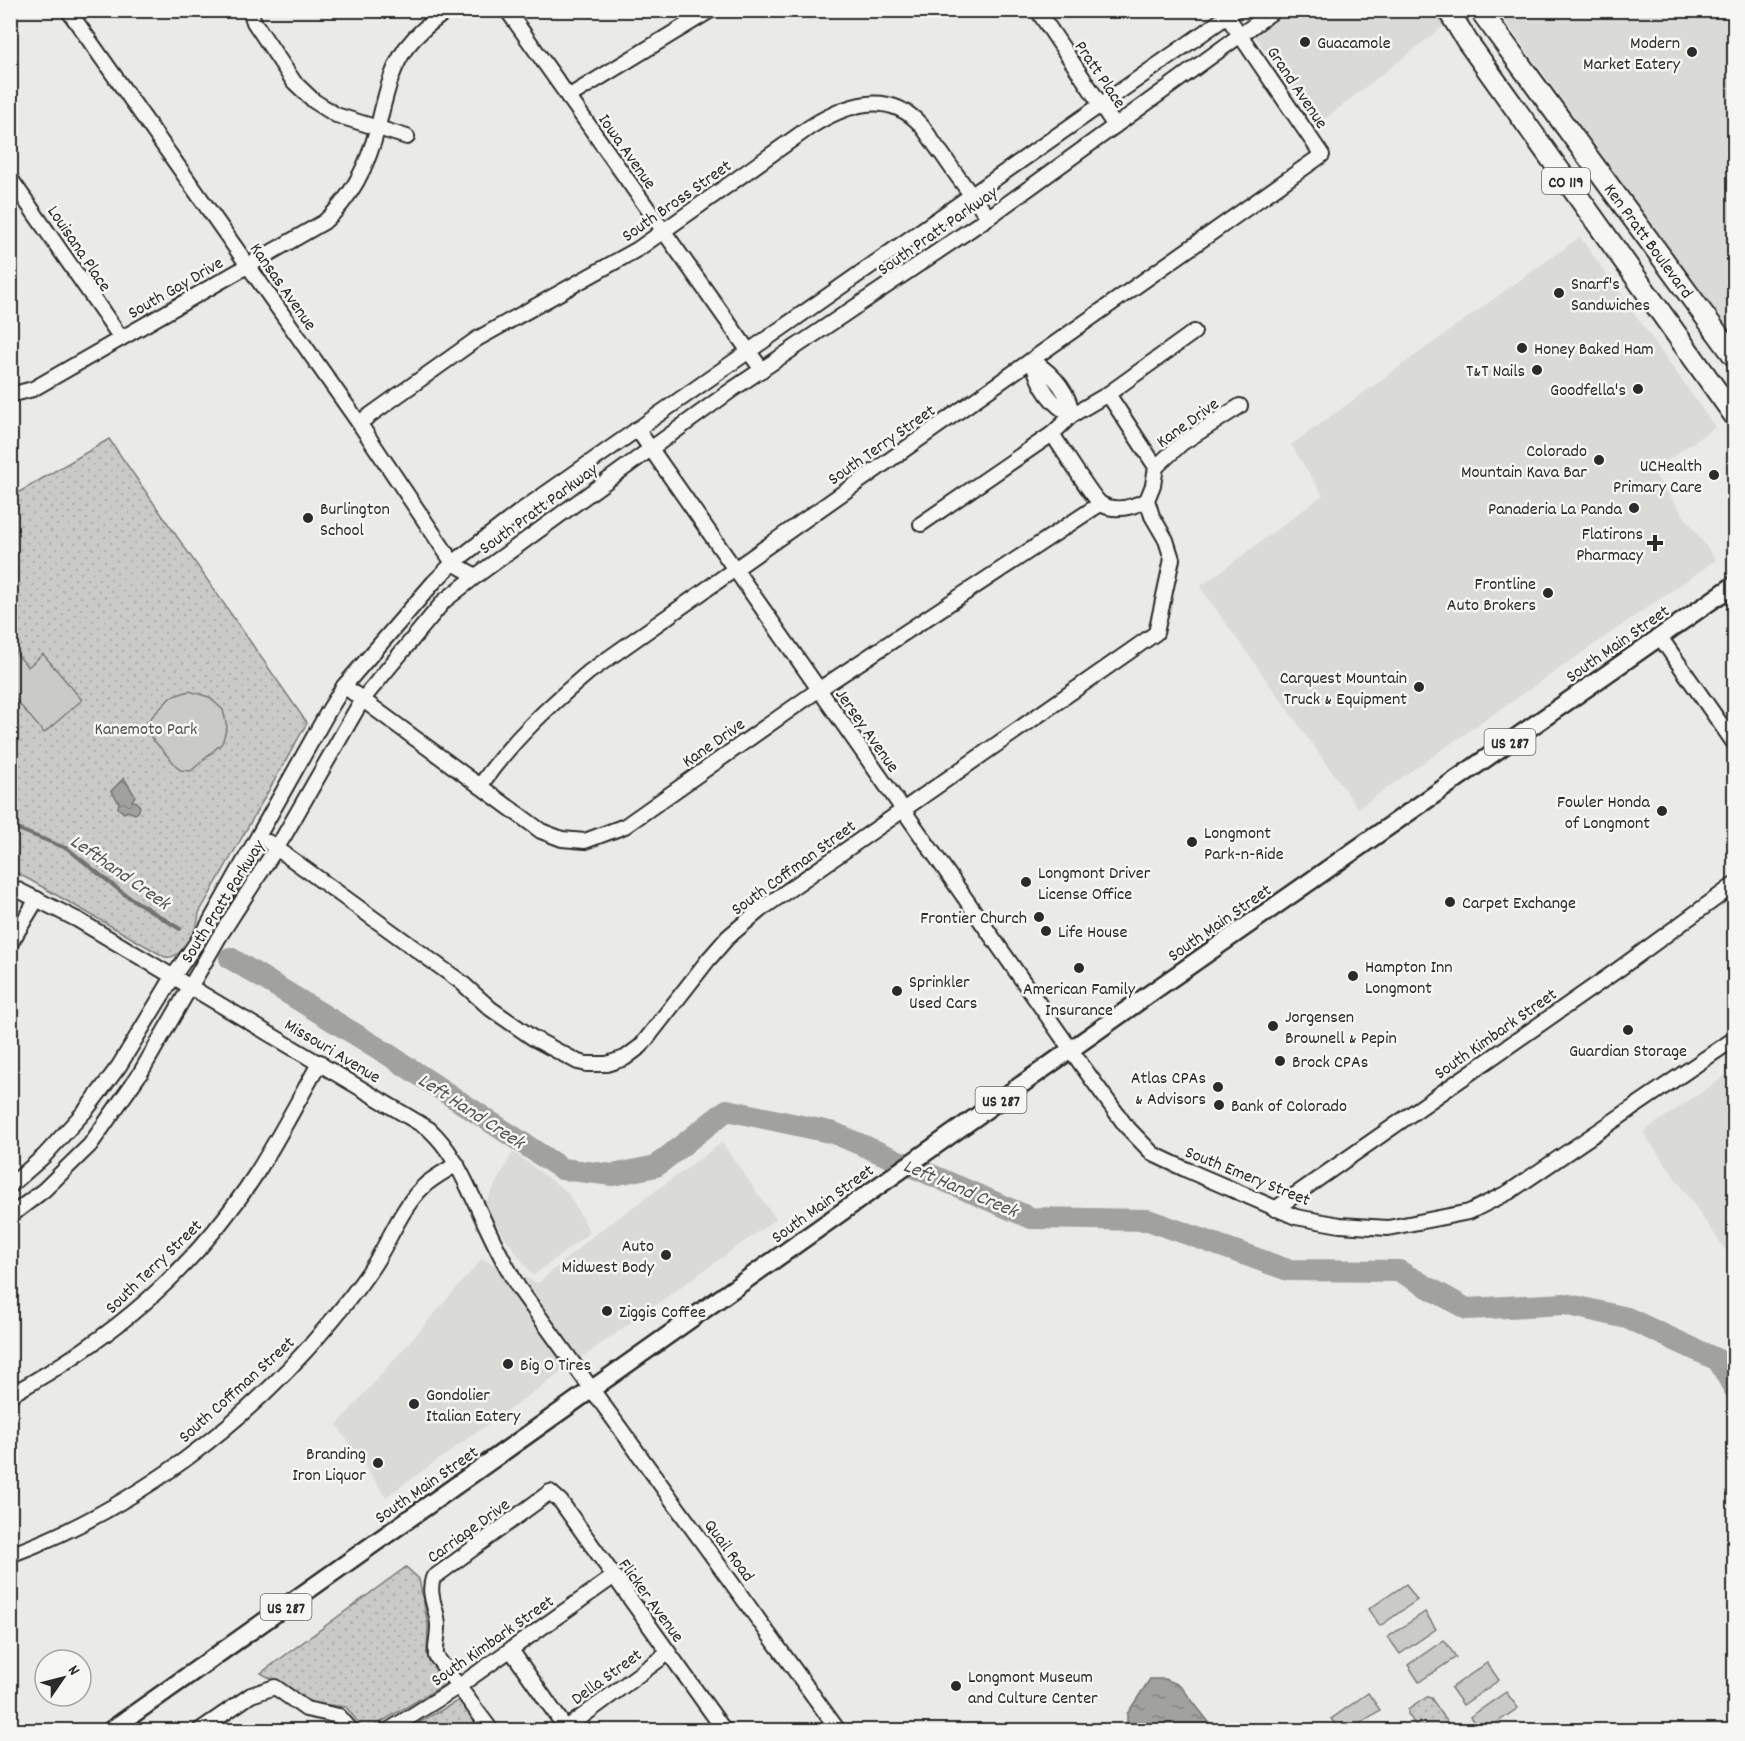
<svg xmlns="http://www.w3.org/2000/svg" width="1745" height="1741" font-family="Dekko,sans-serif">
  <defs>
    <pattern id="grass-dots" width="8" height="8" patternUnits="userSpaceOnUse" patternTransform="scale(1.5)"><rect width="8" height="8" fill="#cacac7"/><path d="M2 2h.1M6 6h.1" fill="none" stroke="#aeaeab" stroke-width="1.8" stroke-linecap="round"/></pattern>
    <pattern id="water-ripples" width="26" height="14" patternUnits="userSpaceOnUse" patternTransform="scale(1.5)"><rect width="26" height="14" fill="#a1a19e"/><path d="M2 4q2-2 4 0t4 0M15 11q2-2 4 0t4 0" fill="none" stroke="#838381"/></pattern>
  </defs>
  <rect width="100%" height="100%" fill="#eaeae6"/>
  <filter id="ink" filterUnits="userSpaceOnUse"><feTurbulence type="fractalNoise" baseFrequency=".0167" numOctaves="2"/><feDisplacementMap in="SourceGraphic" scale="12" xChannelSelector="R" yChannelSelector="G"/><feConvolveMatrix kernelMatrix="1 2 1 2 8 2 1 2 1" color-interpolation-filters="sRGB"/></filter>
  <g filter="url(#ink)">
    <g fill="#dadad6">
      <polygon points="1238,11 1463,11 1317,125"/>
      <polygon points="1498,11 1734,11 1734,338"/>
      <polygon points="1580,237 1715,427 1652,471 1716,560 1358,808 1200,587 1323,495 1291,445"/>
      <polygon points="1734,1070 1734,1262 1643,1132"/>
      <polygon points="722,1143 776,1219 386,1497 337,1425 482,1259 538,1283 594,1235"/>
      <polygon points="513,1152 567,1192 590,1232 533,1276 483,1207"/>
    </g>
    <g fill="url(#grass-dots)" stroke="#7a7a79" stroke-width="1.5">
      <path d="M109,439L307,723L199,913C198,929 183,960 165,957L30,880L11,870V497Z"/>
      <polygon points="406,1567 419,1579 428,1625 427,1653 447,1683 368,1730 364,1730 346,1707 312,1703 261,1673"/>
      <polygon points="1427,1697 1431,1698 1451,1727 1450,1730 1419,1730 1408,1714 1408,1710"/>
      <polygon points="459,1700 481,1730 406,1730"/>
    </g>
    <g fill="#cacac7" stroke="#7a7a79" stroke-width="1.5">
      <polygon points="15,652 28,667 43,654 82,700 44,733 11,694 11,655"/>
      <polygon points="189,691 209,697 223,710 227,727 222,743 191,771 180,770 142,727 171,697"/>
      <polygon points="1406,1584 1417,1600 1380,1626 1369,1609"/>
      <polygon points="1425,1612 1436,1629 1400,1654 1388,1637"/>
      <polygon points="1444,1640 1456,1657 1419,1682 1408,1665"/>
      <polygon points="1487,1663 1499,1680 1463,1705 1451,1688"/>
      <polygon points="1506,1692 1518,1708 1486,1730 1480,1730 1470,1717"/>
      <polygon points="1368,1693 1380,1710 1350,1730 1340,1730 1331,1719"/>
    </g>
    <g fill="url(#water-ripples)" stroke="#727270" stroke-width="1.5">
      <polygon points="124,778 135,796 132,801 137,802 140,807 138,812 135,814 128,811 124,813 118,808 119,802 111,791"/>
      <polygon points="1150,1679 1165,1679 1180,1685 1215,1730 1127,1730 1127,1714"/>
    </g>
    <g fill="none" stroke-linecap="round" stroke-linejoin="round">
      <polyline stroke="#727270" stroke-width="4" points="10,826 68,849 124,894 180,929"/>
      <polyline stroke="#a1a19e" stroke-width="22" points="230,958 386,1053 562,1169 613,1175 656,1166 727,1110 834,1133 1031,1218 1148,1220 1288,1270 1399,1271 1467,1309 1565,1304 1627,1318 1718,1360 1734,1388"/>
      <defs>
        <g id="minor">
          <polyline points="68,10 359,423 453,563 476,576"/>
          <polyline points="250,10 254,22 294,82 314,101 336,115 407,137"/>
          <polyline points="507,10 762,370"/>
          <polyline points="1038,11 1115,126"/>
          <polyline points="568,97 711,10"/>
          <polyline points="10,178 121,338"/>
          <path d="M1032,360C1052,373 1069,390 1072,415C1049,404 1038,383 1032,360Z"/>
          <path d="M10,395L33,389L324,222C353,197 369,162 378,126C385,99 390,71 406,48C418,32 432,22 448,10"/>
          <path d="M359,423L477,339L638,249L810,127C845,105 887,89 920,124C928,133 934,145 942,154C957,176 972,197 989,217"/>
          <polyline points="637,429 1083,1067 1126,1126 1153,1154 1187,1170 1296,1217 1340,1225 1388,1228 1469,1212 1509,1192 1734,1039"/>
          <path d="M1052,434C1060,445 1093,499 1101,504C1116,513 1133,507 1147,500"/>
          <polyline points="1156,467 1182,443 1240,406"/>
          <polyline points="921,524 1052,434 1072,415 1108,394 1194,332"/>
          <polyline points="1660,637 1734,743"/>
          <polyline points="344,686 541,831 562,839 585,841 625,826 818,690 1100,504"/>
          <path d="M480,786C510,742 549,706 589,672L1322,155L1223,10"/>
          <polyline points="268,842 461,982 491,1009 533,1038 578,1062 587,1064 607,1064 625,1058 641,1046 708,960 728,937 760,910 1156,633 1172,559 1166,540 1152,516 1147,500 1153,485 1156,467 1108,394"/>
          <path d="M10,886L78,920L429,1129C453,1151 464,1179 478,1208C490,1235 503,1261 518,1287L838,1730"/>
          <polyline points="10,944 37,899"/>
          <polyline points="10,1186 44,1156 86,1110 119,1066 173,977 206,929 329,710 344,686 434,582 453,563 522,510 1236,10"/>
          <polyline points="1275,1209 1619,969 1734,885"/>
          <polyline points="10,1216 44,1190 90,1145 141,1072 219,937 284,836 362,700 444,601 476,576 733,389 989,217 1275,10"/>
          <path d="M10,1395C112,1339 192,1272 256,1174C279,1138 299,1099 320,1062"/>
          <path d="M10,1555C132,1510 246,1424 328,1325C344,1306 361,1285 375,1263C390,1239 402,1207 423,1187C432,1178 446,1171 457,1164"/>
          <polyline points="511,1650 567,1730"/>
          <polyline points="565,1729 668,1653"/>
          <polyline points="200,1730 251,1695 275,1687 306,1709 339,1716 351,1730"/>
          <polyline points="389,1730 459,1686 613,1577"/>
          <path d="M491,1730L436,1656C435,1646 438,1637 438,1626C438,1610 427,1596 433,1578L550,1492L561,1502L724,1730"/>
        </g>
        <polyline id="major" points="111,1730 1162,985 1734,585"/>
        <g id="highway">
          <polyline points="1448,10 1467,41 1734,415"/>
          <path id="s1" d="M1480,10L1734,356"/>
        </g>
      </defs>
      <use href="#minor" stroke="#2b2b2b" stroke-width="18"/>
      <use href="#major" stroke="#2b2b2b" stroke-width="21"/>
      <use href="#highway" stroke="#2b2b2b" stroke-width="24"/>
      <use href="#minor" stroke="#f6f6f2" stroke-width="14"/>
      <use href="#major" stroke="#f6f6f2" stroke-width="16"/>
      <use href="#highway" stroke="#f6f6f2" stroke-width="20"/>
    </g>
  </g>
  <g fill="#2b2b2b" stroke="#f6f6f2" stroke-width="2">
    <circle cx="1305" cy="42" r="6"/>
    <circle cx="1692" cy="52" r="6"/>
    <circle cx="1559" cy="293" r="6"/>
    <circle cx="1522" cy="348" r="6"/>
    <circle cx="1537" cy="370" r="6"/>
    <circle cx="1638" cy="389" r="6"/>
    <circle cx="1599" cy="460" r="6"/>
    <circle cx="1714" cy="475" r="6"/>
    <circle cx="1634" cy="508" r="6"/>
    <circle cx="308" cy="518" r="6"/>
    <path d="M1652 534h6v6h6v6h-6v6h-6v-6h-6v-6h6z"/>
    <circle cx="1548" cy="593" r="6"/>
    <circle cx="1419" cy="687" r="6"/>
    <circle cx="1662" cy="811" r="6"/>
    <circle cx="1192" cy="842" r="6"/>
    <circle cx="1026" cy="882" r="6"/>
    <circle cx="1450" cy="902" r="6"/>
    <circle cx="1039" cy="917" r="6"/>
    <circle cx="1046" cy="931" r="6"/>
    <circle cx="1079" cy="968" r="6"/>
    <circle cx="1353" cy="976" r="6"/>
    <circle cx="897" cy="991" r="6"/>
    <circle cx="1273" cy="1026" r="6"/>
    <circle cx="1628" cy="1030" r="6"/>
    <circle cx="1280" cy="1061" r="6"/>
    <circle cx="1218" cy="1087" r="6"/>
    <circle cx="1219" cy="1105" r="6"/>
    <circle cx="666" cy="1255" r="6"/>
    <circle cx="607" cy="1311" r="6"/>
    <circle cx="508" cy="1364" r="6"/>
    <circle cx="414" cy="1404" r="6"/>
    <circle cx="378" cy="1463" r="6"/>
    <circle cx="956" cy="1686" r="6"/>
  </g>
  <g text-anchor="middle" stroke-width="5" stroke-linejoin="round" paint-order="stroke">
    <g fill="#f6f6f2" stroke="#686867" stroke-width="1.5">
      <rect x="1542" y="168" width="48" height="26" rx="4.5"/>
      <rect x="1484.5" y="729" width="51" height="26" rx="4.5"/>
      <rect x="975.5" y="1087" width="51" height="26" rx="4.5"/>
      <rect x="260.5" y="1594" width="51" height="26" rx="4.5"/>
    </g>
    <g font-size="16" font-weight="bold" fill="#2b2b2b">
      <text x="1566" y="187">CO 119</text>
      <text x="1510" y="748">US 287</text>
      <text x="1001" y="1106">US 287</text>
      <text x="286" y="1613">US 287</text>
    </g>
    <g font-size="18" fill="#2b2b2b" stroke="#f6f6f2" text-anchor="start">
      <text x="1317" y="48">Guacamole</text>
      <text x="1680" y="48" text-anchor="end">Modern<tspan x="1680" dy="21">Market Eatery</tspan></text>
      <text x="1571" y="289">Snarf's<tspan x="1571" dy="21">Sandwiches</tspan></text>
      <text x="1534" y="354">Honey Baked Ham</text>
      <text x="1525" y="376" text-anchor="end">T&amp;T Nails</text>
      <text x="1626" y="395" text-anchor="end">Goodfella's</text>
      <text x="1587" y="456" text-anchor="end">Colorado<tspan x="1587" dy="21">Mountain Kava Bar</tspan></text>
      <text x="1702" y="471" text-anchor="end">UCHealth<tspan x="1702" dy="21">Primary Care</tspan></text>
      <text x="320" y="514">Burlington<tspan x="320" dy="21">School</tspan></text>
      <text x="1622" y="514" text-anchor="end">Panaderia La Panda</text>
      <text x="1643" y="539" text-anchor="end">Flatirons<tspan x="1643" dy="21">Pharmacy</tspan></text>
      <text x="1536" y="589" text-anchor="end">Frontline<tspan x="1536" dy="21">Auto Brokers</tspan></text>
      <text x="1407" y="683" text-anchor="end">Carquest Mountain<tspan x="1407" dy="21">Truck &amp; Equipment</tspan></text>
      <text x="1650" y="807" text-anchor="end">Fowler Honda<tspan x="1650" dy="21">of Longmont</tspan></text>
      <text x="1204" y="838">Longmont<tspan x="1204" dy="21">Park-n-Ride</tspan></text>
      <text x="1038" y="878">Longmont Driver<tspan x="1038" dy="21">License Office</tspan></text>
      <text x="1462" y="908">Carpet Exchange</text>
      <text x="1027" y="923" text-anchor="end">Frontier Church</text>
      <text x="1058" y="937">Life House</text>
      <text x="1365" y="972">Hampton Inn<tspan x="1365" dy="21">Longmont</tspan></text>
      <text x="909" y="987">Sprinkler<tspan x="909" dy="21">Used Cars</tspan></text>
      <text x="1079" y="994" text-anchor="middle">American Family<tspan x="1079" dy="21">Insurance</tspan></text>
      <text x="1285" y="1022">Jorgensen<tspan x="1285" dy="21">Brownell &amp; Pepin</tspan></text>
      <text x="1628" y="1056" text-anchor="middle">Guardian Storage</text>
      <text x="1292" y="1067">Brock CPAs</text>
      <text x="1206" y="1083" text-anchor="end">Atlas CPAs<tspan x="1206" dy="21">&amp; Advisors</tspan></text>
      <text x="1231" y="1111">Bank of Colorado</text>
      <text x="654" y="1251" text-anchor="end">Auto<tspan x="654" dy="21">Midwest Body</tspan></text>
      <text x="619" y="1317">Ziggis Coffee</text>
      <text x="520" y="1370">Big O Tires</text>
      <text x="426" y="1400">Gondolier<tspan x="426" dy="21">Italian Eatery</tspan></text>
      <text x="366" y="1459" text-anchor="end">Branding<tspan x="366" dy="21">Iron Liquor</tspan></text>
      <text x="968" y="1682">Longmont Museum<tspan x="968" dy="21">and Culture Center</tspan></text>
    </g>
    <g font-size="18" fill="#2b2b2b" stroke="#f6f6f2">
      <text transform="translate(1101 74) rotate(56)" y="6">Pratt Place</text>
      <text transform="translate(1298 87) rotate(56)" y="6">Grand Avenue</text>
      <text transform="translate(628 151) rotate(55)" y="6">Iowa Avenue</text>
      <text transform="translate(676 200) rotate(-35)" y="6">South Bross Street</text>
      <text transform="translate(937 230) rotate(-35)" y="6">South Pratt Parkway</text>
      <text dy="6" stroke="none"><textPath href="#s1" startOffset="286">Ken Pratt Boulevard</textPath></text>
      <text transform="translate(80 248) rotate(56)" y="6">Louisana Place</text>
      <text transform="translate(284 286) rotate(55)" y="6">Kansas Avenue</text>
      <text transform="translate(175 287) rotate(-30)" y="6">South Gay Drive</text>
      <text transform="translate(1187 422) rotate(-36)" y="6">Kane Drive</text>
      <text transform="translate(881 444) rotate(-35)" y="6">South Terry Street</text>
      <text transform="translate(538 508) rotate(-36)" y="6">South Pratt Parkway</text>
      <text transform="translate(1617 643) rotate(-35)" y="6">South Main Street</text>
      <text transform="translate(868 730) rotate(55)" y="6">Jersey Avenue</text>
      <text transform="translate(713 742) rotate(-35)" y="6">Kane Drive</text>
      <text transform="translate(793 867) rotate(-36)" y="6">South Coffman Street</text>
      <text transform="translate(222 901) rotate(-58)" y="6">South Pratt Parkway</text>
      <text transform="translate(1219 922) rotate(-35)" y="6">South Main Street</text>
      <text transform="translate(1495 1033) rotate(-35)" y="6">South Kimbark Street</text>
      <text transform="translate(333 1050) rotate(31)" y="6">Missouri Avenue</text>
      <text transform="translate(1248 1175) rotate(22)" y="6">South Emery Street</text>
      <text transform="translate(822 1203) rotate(-36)" y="6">South Main Street</text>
      <text transform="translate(153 1266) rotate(-44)" y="6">South Terry Street</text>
      <text transform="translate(236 1389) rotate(-42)" y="6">South Coffman Street</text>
      <text transform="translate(426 1484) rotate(-35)" y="6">South Main Street</text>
      <text transform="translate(468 1530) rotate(-36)" y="6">Carriage Drive</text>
      <text transform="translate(730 1550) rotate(54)" y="6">Quail Road</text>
      <text transform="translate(652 1600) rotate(54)" y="6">Flicker Avenue</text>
      <text transform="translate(492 1640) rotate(-35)" y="6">South Kimbark Street</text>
      <text transform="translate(606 1676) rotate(-36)" y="6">Della Street</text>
    </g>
    <g font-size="18" fill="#535352" stroke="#f6f6f2">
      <text x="146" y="734">Kanemoto Park</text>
    </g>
    <g font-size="20" font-style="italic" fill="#545453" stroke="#f6f6f2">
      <text transform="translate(121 871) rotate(35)" y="7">Lefthand Creek</text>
      <text transform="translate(472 1110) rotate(33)" y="7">Left Hand Creek</text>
      <text transform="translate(961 1187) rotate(23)" y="7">Left Hand Creek</text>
    </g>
  </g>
  <rect width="1745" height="1741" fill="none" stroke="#f6f6f2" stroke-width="36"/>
  <rect x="18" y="18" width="1709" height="1705" fill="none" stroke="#2b2b2b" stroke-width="2" filter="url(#ink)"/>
  <g transform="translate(63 1678) rotate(55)"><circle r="28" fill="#f6f6f2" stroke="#a5a5a2" stroke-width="1.5"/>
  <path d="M0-4.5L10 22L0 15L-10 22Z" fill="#2b2b2b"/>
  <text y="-9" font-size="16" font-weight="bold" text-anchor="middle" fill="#2b2b2b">N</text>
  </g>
</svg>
